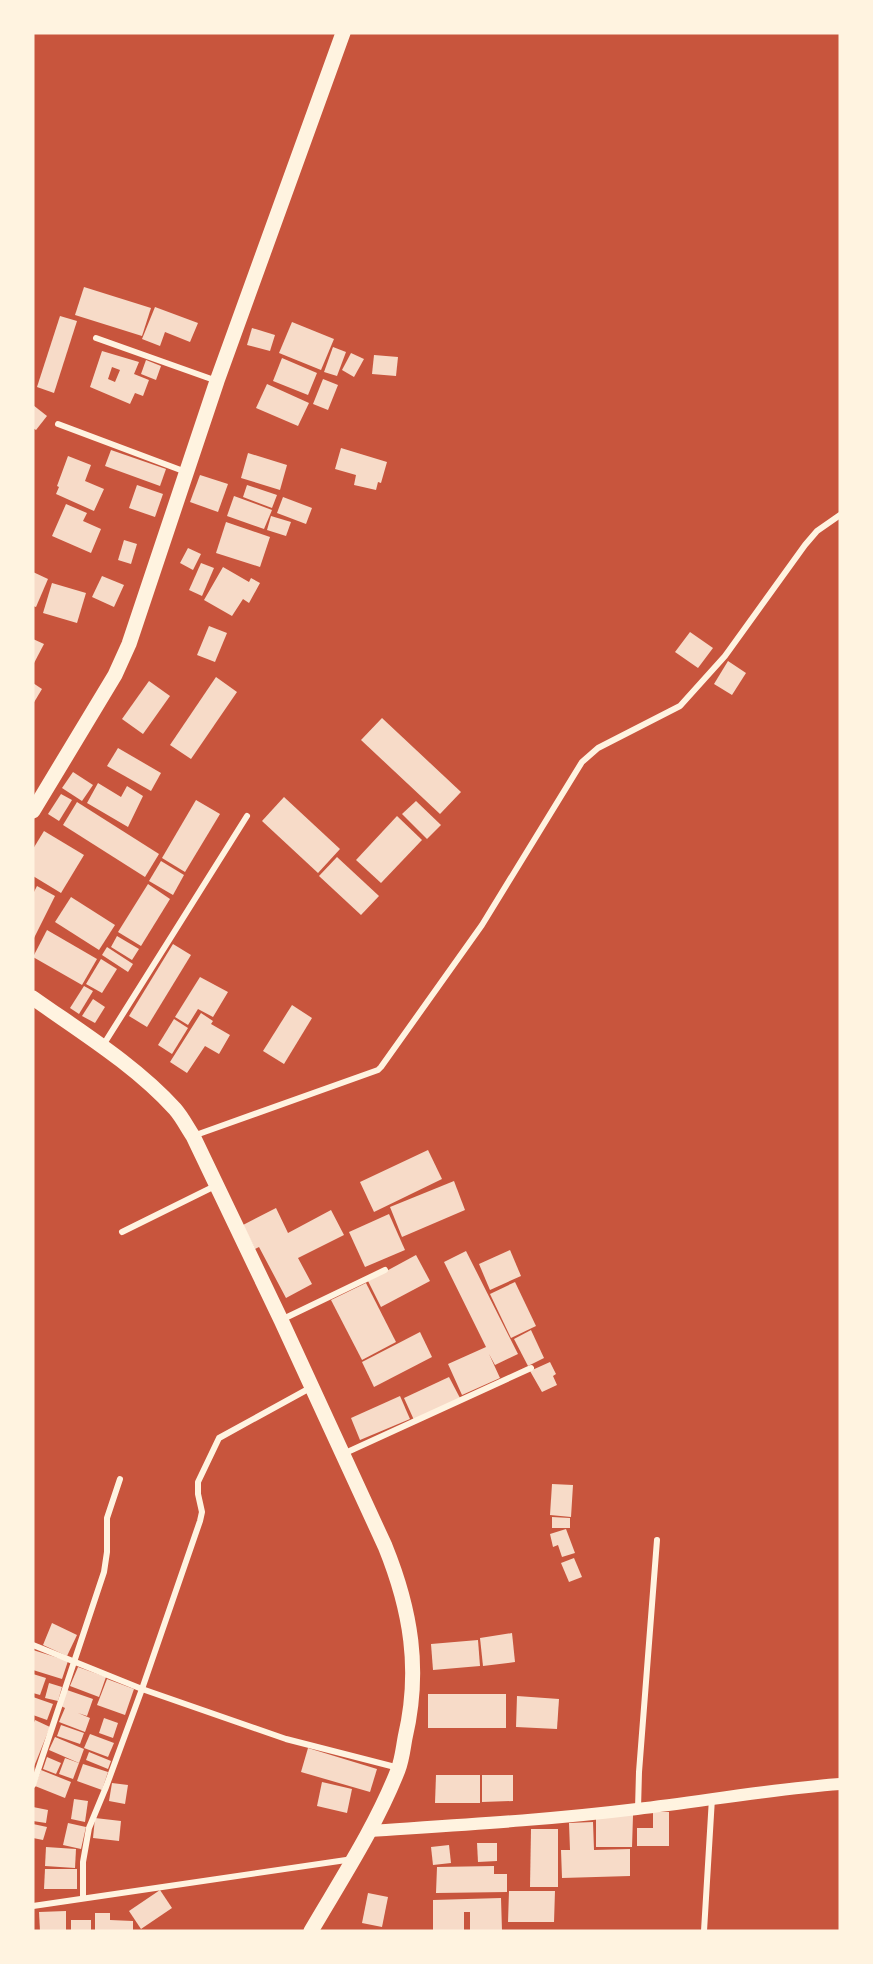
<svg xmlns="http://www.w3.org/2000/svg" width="873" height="1964" font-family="'Work Sans',sans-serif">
  <rect width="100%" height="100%" fill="#c8553d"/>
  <g fill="#f7dbc8" fill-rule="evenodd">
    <polygon points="84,287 151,308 142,336 75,315"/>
    <polygon points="155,307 198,323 190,342 165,332 160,346 142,339"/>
    <polygon points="60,316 77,321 54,393 37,387"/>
    <polygon points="292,322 334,339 321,370 279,353"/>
    <polygon points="252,328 275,335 270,351 247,345"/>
    <polygon points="333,347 346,352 337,376 324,372"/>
    <path d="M102,351L139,362L134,374L149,380L143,396L135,393L130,404L90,387ZM112,367L120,370L115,382L108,379Z"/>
    <polygon points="351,353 364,359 354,377 342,370"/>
    <polygon points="374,355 398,357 396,376 372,374"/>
    <polygon points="282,358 317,373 308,395 273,381"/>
    <polygon points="146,360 161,366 156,380 141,374"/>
    <polygon points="323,379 338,385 328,410 313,404"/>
    <polygon points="267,384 309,403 298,426 256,408"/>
    <polygon points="33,405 47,416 36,430 33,428"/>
    <polygon points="341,448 387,462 381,483 378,482 376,490 354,485 356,475 335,469"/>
    <polygon points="111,450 166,469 160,486 105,466"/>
    <polygon points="248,453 287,465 280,490 241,478"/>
    <polygon points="68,456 91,465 85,481 104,489 94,511 56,494 59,487 57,486"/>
    <polygon points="200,475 228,484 218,512 190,502"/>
    <polygon points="137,485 163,494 155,517 129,508"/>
    <polygon points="247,485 277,495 272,508 243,497"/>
    <polygon points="234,496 272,510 264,529 227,516"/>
    <polygon points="283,497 312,508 306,524 277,513"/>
    <polygon points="66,504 87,513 83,521 101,529 91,553 52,536"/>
    <polygon points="271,516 291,522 286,536 267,530"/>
    <polygon points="226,522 270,537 260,567 216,553"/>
    <polygon points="124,540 137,544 131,564 118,560"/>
    <polygon points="188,548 201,554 193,570 180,563"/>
    <polygon points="201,563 214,568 202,596 189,590"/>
    <polygon points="223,567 249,582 251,578 260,583 249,603 243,599 232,616 204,600"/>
    <polygon points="33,572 48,579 36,607 33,606"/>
    <polygon points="102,576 124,585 114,607 92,597"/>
    <polygon points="52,583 86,593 77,623 43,613"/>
    <polygon points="209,626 227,633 215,662 197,655"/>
    <polygon points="690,632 713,648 698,668 675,652"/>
    <polygon points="33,639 44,644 33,665"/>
    <polygon points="728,661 746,673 732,695 714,684"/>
    <polygon points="216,677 237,692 191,759 170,745"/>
    <polygon points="149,681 170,696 143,734 122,719"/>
    <polygon points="33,683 42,689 33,704"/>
    <polygon points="382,718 461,792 440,814 361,740"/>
    <polygon points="118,748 161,773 151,791 107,766"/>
    <polygon points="73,772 93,785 82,801 62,788"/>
    <polygon points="98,783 121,797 127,786 143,796 128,827 87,803"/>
    <polygon points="61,794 72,800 59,821 48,814"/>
    <polygon points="284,797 340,849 318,873 262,821"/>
    <polygon points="196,800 220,814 185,872 162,858"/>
    <polygon points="416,801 441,825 427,839 402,814"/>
    <polygon points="77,802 159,854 145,877 63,825"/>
    <polygon points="397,816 422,840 381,883 356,860"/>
    <polygon points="44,831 84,855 61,893 33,876 33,849"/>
    <polygon points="337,857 379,896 361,915 319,876"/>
    <polygon points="161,861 184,875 173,895 149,881"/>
    <polygon points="148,884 170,899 141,946 118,932"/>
    <polygon points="37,886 55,896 33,940 33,894"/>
    <polygon points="71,897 115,925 99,950 55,922"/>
    <polygon points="47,930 97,959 82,985 33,957"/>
    <polygon points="117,936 139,949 132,960 111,947"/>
    <polygon points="173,944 191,955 147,1027 129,1016"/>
    <polygon points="107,947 133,964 128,972 102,955"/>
    <polygon points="101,959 117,969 102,993 86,984"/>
    <polygon points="200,977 228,992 213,1017 198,1009 188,1025 175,1017"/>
    <polygon points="84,986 93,991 79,1014 70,1008"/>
    <polygon points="93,999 105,1007 95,1023 82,1016"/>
    <polygon points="292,1005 312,1018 284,1064 263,1051"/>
    <polygon points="201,1013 213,1021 211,1024 230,1035 219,1054 205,1046 187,1073 170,1062"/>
    <polygon points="174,1019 188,1028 172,1054 158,1045"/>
    <polygon points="428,1150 442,1179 374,1212 360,1182"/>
    <polygon points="454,1181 465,1210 402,1237 390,1207"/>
    <polygon points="276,1208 288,1233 331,1210 344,1235 298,1258 312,1284 286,1298 259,1247 255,1249 243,1225"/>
    <polygon points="389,1214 405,1250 365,1267 349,1232"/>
    <polygon points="510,1250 521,1276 490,1290 479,1264"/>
    <polygon points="466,1251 518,1354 495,1365 489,1354 500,1378 462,1395 448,1364 486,1347 444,1262"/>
    <polygon points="416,1255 430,1281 381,1307 368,1281"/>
    <polygon points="515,1282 536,1326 511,1338 490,1294"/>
    <polygon points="366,1283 396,1342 362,1360 331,1300"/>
    <polygon points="531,1330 544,1358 528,1366 514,1339"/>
    <polygon points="420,1332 432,1357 374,1387 362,1362"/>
    <polygon points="550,1362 556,1374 553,1376 557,1385 542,1392 530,1371"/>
    <polygon points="449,1377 460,1398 414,1420 404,1398"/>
    <polygon points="400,1396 410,1419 360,1440 351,1418"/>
    <polygon points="552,1484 573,1485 571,1517 550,1515"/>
    <polygon points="552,1517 570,1518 570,1528 552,1528"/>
    <polygon points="566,1529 575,1553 562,1557 558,1545 553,1547 550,1534"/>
    <polygon points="574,1558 582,1577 569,1582 561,1563"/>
    <polygon points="52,1623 77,1635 67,1656 43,1645"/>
    <polygon points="512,1633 515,1662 483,1666 480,1638"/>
    <polygon points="478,1640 480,1666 433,1670 431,1644"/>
    <polygon points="33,1650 68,1661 62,1679 33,1670"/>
    <polygon points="78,1667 106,1677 99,1697 70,1686"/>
    <polygon points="33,1674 46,1678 40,1695 33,1693"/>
    <polygon points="107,1679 134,1689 125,1715 97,1705"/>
    <polygon points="49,1683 62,1687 58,1701 45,1698"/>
    <polygon points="67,1690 93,1699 87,1716 78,1713 90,1718 85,1732 59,1722 65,1708 61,1706"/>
    <rect x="428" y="1694" width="78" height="34"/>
    <polygon points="517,1696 559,1699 557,1729 516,1727"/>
    <polygon points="33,1697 53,1704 47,1720 33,1715"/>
    <polygon points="104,1718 118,1723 113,1738 99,1733"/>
    <polygon points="35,1720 50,1727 33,1769 33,1725"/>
    <polygon points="61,1725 84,1733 80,1744 57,1736"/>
    <polygon points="90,1734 114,1743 108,1757 84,1748"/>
    <polygon points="55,1737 84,1749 79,1763 49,1750"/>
    <polygon points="308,1748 377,1769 370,1792 301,1772"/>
    <polygon points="89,1752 111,1761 108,1769 86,1760"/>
    <polygon points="47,1757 61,1763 56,1774 43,1769"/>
    <polygon points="65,1758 79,1763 73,1779 59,1774"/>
    <polygon points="83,1764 108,1772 102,1790 77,1781"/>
    <polygon points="41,1770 71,1782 65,1798 35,1786"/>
    <polygon points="436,1775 480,1775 480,1803 435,1803"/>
    <polygon points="482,1775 513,1775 513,1801 482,1802"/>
    <polygon points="322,1782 352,1789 347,1813 317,1806"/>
    <polygon points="112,1783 128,1785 125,1804 109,1801"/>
    <polygon points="74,1799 88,1801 85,1822 71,1819"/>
    <polygon points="33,1807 48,1810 46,1823 33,1821"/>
    <polygon points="653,1812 669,1812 669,1846 637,1846 637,1828 653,1828"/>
    <polygon points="596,1815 633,1815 632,1847 596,1847"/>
    <polygon points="95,1818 121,1821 119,1841 93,1838"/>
    <polygon points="593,1822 594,1850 630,1849 630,1876 562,1878 561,1850 570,1850 569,1823"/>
    <polygon points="68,1823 86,1827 81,1849 63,1845"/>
    <polygon points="33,1824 47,1827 43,1840 33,1838"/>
    <polygon points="531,1829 558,1829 558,1887 530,1887"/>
    <polygon points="477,1843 497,1843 497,1861 478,1862"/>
    <polygon points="449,1845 451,1863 433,1865 431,1847"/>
    <polygon points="46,1847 76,1849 75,1868 45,1866"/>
    <polygon points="494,1866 494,1874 507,1874 507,1892 436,1893 437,1867"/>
    <polygon points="45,1869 77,1869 77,1889 44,1889"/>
    <polygon points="160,1890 172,1908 141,1929 129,1911"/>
    <polygon points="509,1891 555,1891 554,1922 508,1922"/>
    <polygon points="368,1893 388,1897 382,1927 362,1923"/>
    <polygon points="501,1898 502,1931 470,1931 470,1912 464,1912 464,1931 433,1931 433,1900"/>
    <polygon points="66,1911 66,1931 40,1931 39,1912"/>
    <polygon points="95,1913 110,1913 110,1920 133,1921 133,1931 95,1931"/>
    <rect x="71" y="1920" width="20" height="11"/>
  </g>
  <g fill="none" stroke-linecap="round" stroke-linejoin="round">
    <g stroke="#fff3e0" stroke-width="6">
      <polyline points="96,338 217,381"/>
      <polyline points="58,424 186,472"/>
      <polyline points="102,1047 247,816"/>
      <polyline points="193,1136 378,1070 381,1067 482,925 582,762 598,748 680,706 725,656 805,545 817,531 840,515"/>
      <polyline points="122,1232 215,1186"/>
      <polyline points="281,1320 385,1270"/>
      <polyline points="343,1454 531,1368"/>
      <polyline points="33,1645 142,1689 286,1739 399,1768"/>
      <polyline points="33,1785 104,1572 107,1552 107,1518 120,1479"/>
      <polyline points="638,1809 639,1772 657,1540"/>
      <polyline points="83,1898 83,1862 89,1828 106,1787 142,1689 200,1521 202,1512 198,1494 198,1482 219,1438 310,1388"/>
      <polyline points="33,1906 353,1859"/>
      <polyline points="704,1931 712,1798"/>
    </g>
    <path stroke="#fff3e0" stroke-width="12" d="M370,1831C459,1825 548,1820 637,1809C705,1801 772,1789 840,1784"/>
    <g stroke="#fff3e0" stroke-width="15">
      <polyline points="33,811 115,675 129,644 217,381 343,33"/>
      <path d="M33,998C81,1032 135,1065 175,1109C182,1117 187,1127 193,1136L281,1320L385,1546C411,1610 421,1670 405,1738C403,1749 402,1760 398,1770C376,1826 342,1878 311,1931"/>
    </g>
  </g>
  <rect width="873" height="1964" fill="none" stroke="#fff3e0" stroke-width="69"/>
</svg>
